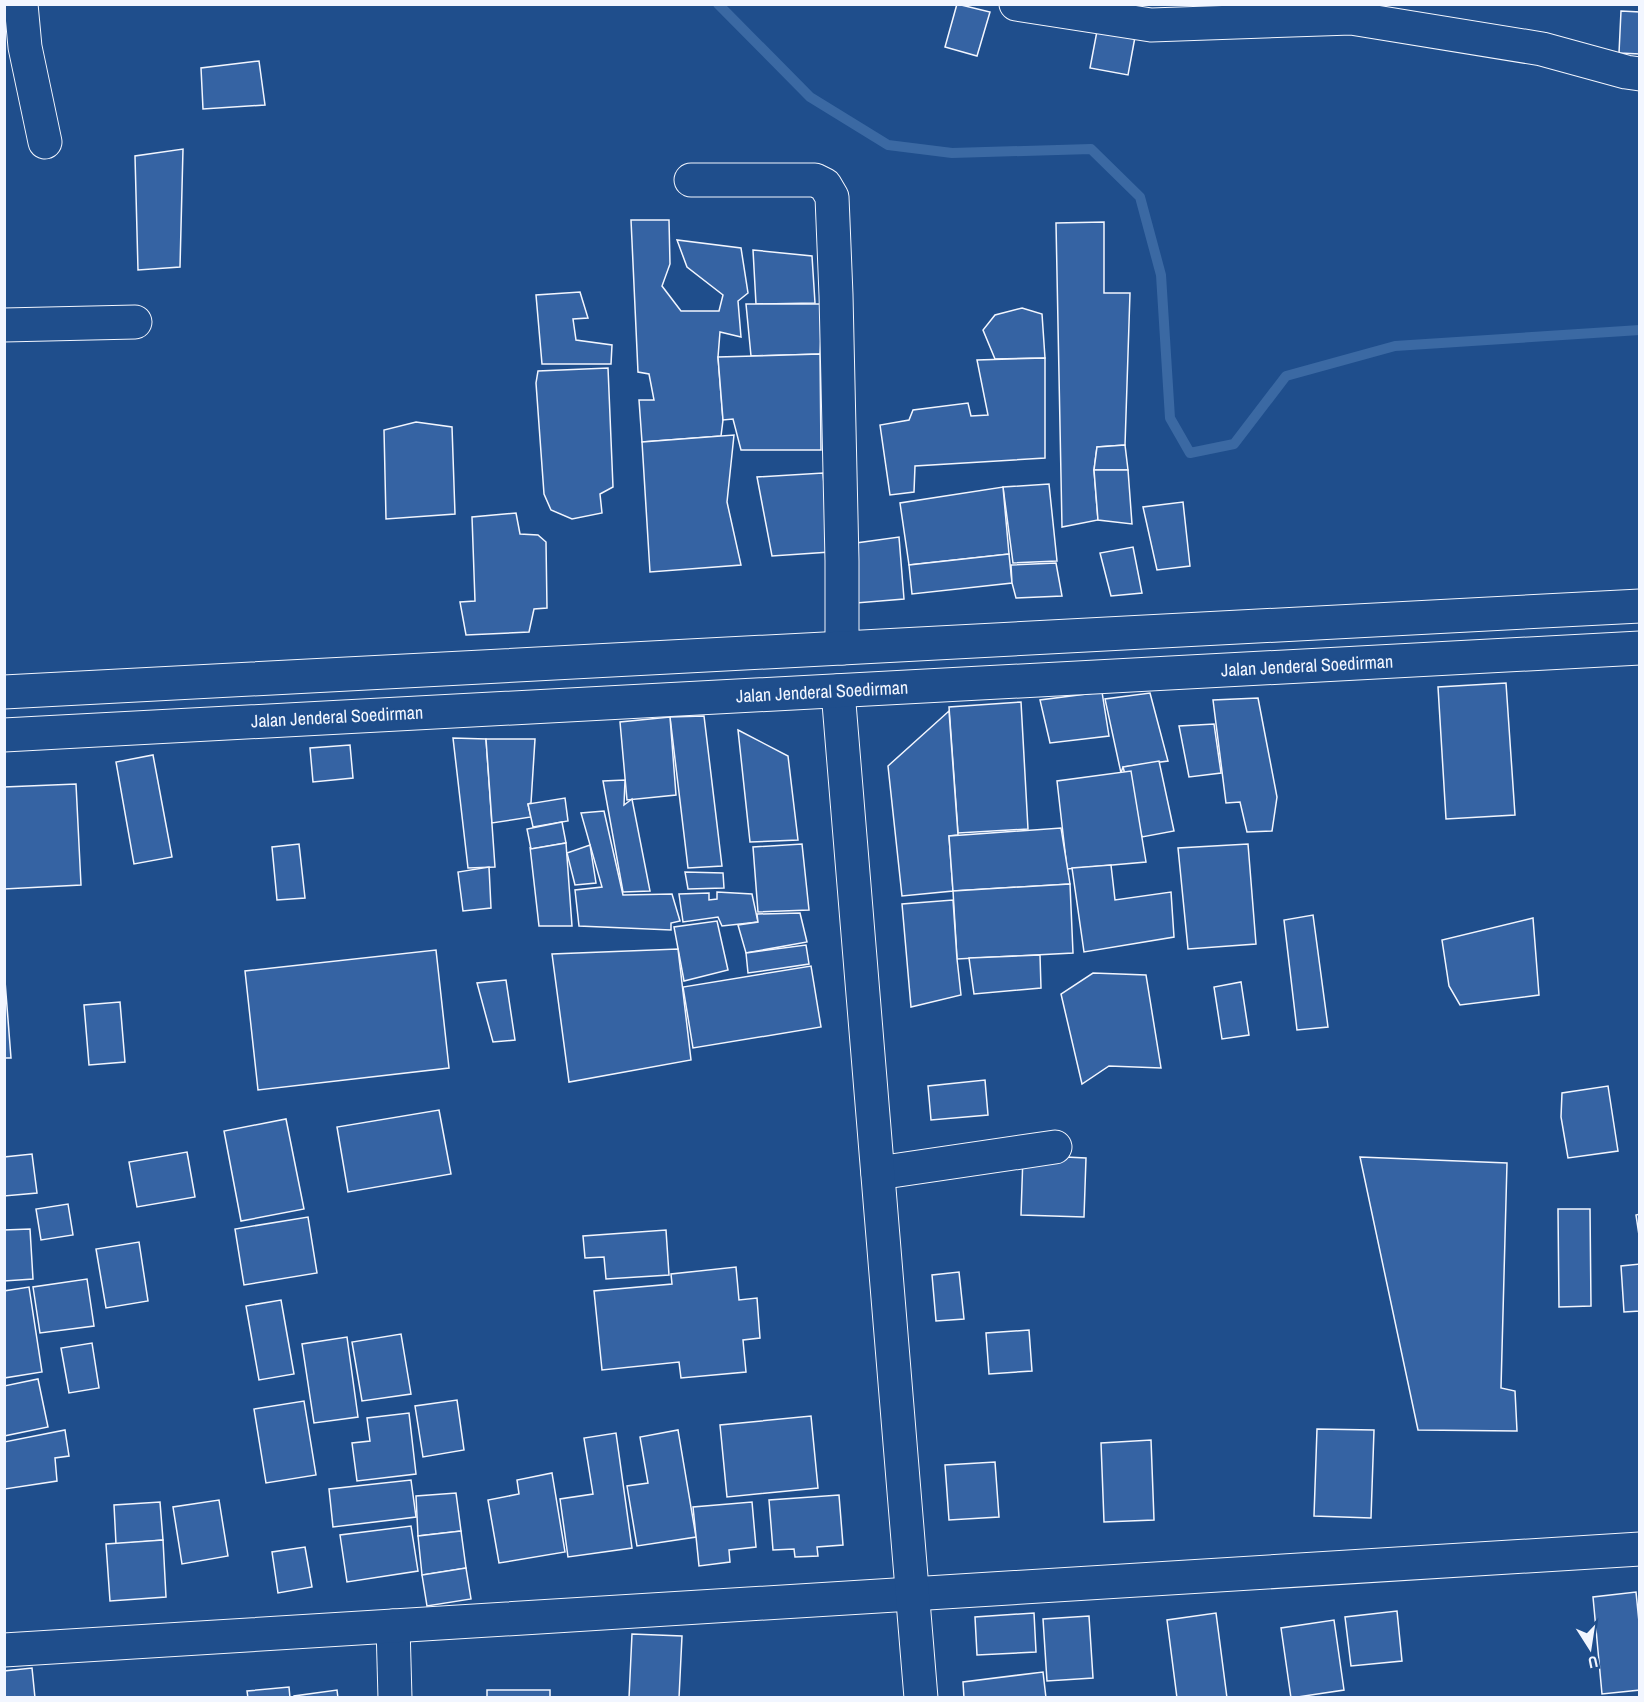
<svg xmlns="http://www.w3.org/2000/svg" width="1644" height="1702" font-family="'Archivo Narrow',sans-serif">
  <rect width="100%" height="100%" fill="#1f4e8c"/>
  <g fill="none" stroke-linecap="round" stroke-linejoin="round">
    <polyline stroke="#3b69a3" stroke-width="10" points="718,4 810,97 888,145 952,153 1091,149 1140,197 1161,275 1170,418 1190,453 1234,444 1286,376 1395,346 1640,330"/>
  </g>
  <g fill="#3563a3" stroke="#f2f6ff" stroke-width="1.5">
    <polygon points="957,4 990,12 977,56 945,47"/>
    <polygon points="1621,11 1640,12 1640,54 1619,53"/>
    <polygon points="1097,31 1135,37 1128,75 1090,68"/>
    <polygon points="259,61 265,105 203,109 201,68"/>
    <polygon points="183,149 180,267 138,270 135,156"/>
    <polygon points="631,220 669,220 670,264 662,286 681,311 719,311 723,295 687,267 677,240 741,248 748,293 738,301 741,337 720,332 718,357 723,420 721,436 642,442 639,400 654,400 649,374 638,372"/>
    <polygon points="1104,222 1104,293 1130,293 1125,445 1097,447 1094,470 1098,520 1062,527 1056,223"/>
    <polygon points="753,250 812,256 815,303 756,304"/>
    <polygon points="580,292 588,318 573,319 576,340 612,345 611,364 542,364 536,295"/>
    <polygon points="746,304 823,304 820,354 751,356"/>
    <polygon points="1022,308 1042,314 1045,358 995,359 983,330 995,315"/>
    <polygon points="820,354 821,450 741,450 733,419 723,420 718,357"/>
    <polygon points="1045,358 1045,458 915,466 914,492 890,495 880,425 909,420 913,410 968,403 971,416 988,415 977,360"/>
    <polygon points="608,368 613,487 600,494 602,513 572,519 551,510 544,494 536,383 538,371"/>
    <polygon points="416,422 452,427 455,514 386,519 384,430"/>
    <polygon points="734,435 727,502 741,565 650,572 642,442"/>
    <polygon points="1125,445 1128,470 1094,470 1097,447"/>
    <polygon points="1094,470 1128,470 1132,524 1098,520"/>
    <polygon points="823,473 830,552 772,556 757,477"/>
    <polygon points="1049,484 1057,561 1013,563 1003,487"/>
    <polygon points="1003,487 1009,554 909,565 900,503"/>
    <polygon points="1183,502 1190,566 1157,570 1143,507"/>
    <polygon points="516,513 520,534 538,535 546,542 547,608 534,609 529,632 466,635 460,602 475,601 472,517"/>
    <polygon points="899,537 904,599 856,603 849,544"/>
    <polygon points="1133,547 1142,593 1111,596 1100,553"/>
    <polygon points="1009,554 1012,583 912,594 909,565"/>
    <polygon points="1056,563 1062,596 1016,598 1012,583 1011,565"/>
    <polygon points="1506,683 1515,815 1446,819 1438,687"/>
    <polygon points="1102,692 1109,736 1050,743 1040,700"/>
    <polygon points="1150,693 1168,761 1123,767 1121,773 1105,699"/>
    <polygon points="1258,698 1277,797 1272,831 1247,832 1240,802 1226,803 1213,700"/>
    <polygon points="1021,702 1028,829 958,833 949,707"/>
    <polygon points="949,711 958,835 949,836 953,891 902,896 888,766"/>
    <polygon points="704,716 722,866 688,868 670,717"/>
    <polygon points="670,717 676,795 627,800 620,722"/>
    <polygon points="1214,724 1221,773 1189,777 1179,726"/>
    <polygon points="738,730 788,756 798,840 750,842"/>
    <polygon points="453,738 486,739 495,867 468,868"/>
    <polygon points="486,739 535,739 531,803 528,804 531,817 492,823"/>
    <polygon points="350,745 353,778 313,782 310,748"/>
    <polygon points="153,755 172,857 134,864 116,762"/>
    <polygon points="1159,761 1174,831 1142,837 1123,767"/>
    <polygon points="1131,771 1146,862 1067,869 1057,781"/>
    <polygon points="625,780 624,805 632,799 650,891 623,892 603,781"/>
    <polygon points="76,784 81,885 4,889 4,787"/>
    <polygon points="565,798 568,821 533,827 528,804"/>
    <polygon points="604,811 623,895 672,894 680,921 671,923 671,930 579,926 575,890 602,887 581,813"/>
    <polygon points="562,822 566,843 531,849 527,829"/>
    <polygon points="1061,828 1070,884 953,891 949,836"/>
    <polygon points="566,843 572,926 539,926 530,847 531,849"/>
    <polygon points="299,844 305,898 277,900 272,847"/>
    <polygon points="802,844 809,910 758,912 753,847"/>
    <polygon points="1248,844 1256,944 1188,949 1178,848"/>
    <polygon points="590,845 596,883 575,885 567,853"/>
    <polygon points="1111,865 1115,900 1171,892 1174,937 1084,952 1072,868"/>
    <polygon points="489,867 491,908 463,911 458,872"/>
    <polygon points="685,872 723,873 724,888 688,889"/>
    <polygon points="1070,884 1073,953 957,959 953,891"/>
    <polygon points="717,892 752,894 758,922 722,926 718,917 683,922 679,894 709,893 709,900 717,899"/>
    <polygon points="953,900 957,959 961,995 911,1007 902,904"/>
    <polygon points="800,913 807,942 746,953 738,925 758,922 757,914"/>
    <polygon points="1313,915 1328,1027 1297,1030 1284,920"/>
    <polygon points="1533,918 1539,995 1460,1005 1449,986 1442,940"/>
    <polygon points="717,921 728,970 684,981 674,927"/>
    <polygon points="806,945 809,964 748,973 746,953"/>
    <polygon points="678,949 691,1060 569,1082 552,954"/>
    <polygon points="436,950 449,1068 258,1090 245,971"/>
    <polygon points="1040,955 1041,988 974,994 969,958"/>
    <polygon points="811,966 821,1027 693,1048 683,987"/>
    <polygon points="4,968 11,1058 4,1058"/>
    <polygon points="1093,973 1146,975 1161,1068 1109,1066 1082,1084 1061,994"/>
    <polygon points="506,980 515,1040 493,1042 477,983"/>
    <polygon points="1241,982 1249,1035 1222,1039 1214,987"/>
    <polygon points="120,1002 125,1062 89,1065 84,1005"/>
    <polygon points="985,1080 988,1115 931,1120 928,1086"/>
    <polygon points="1608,1086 1618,1151 1568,1158 1561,1117 1562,1093"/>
    <polygon points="439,1110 451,1174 348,1192 337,1127"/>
    <polygon points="286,1119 304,1209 241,1221 224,1131"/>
    <polygon points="187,1152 195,1197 137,1207 129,1162"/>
    <polygon points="32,1154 37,1193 4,1196 4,1157"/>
    <polygon points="1023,1155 1086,1158 1084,1217 1021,1215"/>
    <polygon points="1360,1157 1507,1163 1501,1388 1515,1391 1517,1431 1418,1430"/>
    <polygon points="68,1204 73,1235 41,1240 36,1209"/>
    <polygon points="1558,1209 1590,1209 1591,1306 1559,1307"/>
    <polygon points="1640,1214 1640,1242 1636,1215"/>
    <polygon points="308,1217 317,1273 244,1285 235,1229"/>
    <polygon points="30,1229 33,1279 4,1281 4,1230"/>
    <polygon points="666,1230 669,1275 606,1279 604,1257 585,1258 583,1236"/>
    <polygon points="139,1242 148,1301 106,1308 96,1249"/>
    <polygon points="1640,1264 1640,1311 1624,1312 1621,1266"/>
    <polygon points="736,1267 739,1300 757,1298 760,1338 743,1340 746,1372 681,1378 679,1362 602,1370 594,1291 672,1284 671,1274"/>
    <polygon points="959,1272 964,1319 936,1321 932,1275"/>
    <polygon points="87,1279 94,1326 40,1333 33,1287"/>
    <polygon points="29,1287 42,1372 4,1378 4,1291"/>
    <polygon points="281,1300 294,1374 259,1380 246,1306"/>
    <polygon points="1029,1330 1032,1371 989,1374 986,1333"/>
    <polygon points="401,1334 411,1394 362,1401 352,1342"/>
    <polygon points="347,1337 358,1417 314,1423 302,1344"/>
    <polygon points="92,1343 99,1388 69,1393 61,1348"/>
    <polygon points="38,1379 48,1427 4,1436 4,1386"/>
    <polygon points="457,1400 464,1450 423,1457 415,1406"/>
    <polygon points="304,1401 316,1475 266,1483 254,1409"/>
    <polygon points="409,1413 416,1474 357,1481 352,1443 370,1441 367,1418"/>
    <polygon points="811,1416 818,1488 727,1497 720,1425"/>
    <polygon points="1317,1429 1374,1430 1371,1518 1314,1516"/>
    <polygon points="65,1430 69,1456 55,1458 57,1481 5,1489 4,1442"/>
    <polygon points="678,1430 696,1537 637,1546 627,1486 648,1483 640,1437"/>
    <polygon points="616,1433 632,1548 568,1557 560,1499 593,1494 584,1438"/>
    <polygon points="1151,1440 1154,1520 1104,1522 1101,1443"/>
    <polygon points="995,1462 999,1517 949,1520 945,1465"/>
    <polygon points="552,1473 565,1552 499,1563 488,1500 519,1494 517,1480"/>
    <polygon points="411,1480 416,1517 333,1527 329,1489"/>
    <polygon points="456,1493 461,1531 418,1536 416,1496"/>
    <polygon points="839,1495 843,1545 817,1547 818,1556 795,1557 794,1549 773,1550 769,1500"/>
    <polygon points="219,1500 228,1556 182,1564 173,1507"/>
    <polygon points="160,1502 163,1540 116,1544 114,1505"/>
    <polygon points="752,1502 756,1547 729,1550 730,1562 699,1566 693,1507"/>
    <polygon points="411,1526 418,1571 347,1582 340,1535"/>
    <polygon points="461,1531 466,1568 422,1575 418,1536"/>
    <polygon points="163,1540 166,1597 110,1601 106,1544"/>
    <polygon points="305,1547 312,1587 278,1593 272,1552"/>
    <polygon points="466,1568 471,1599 427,1606 422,1575"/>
    <polygon points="1636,1592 1640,1632 1640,1690 1602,1694 1593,1597"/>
    <polygon points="1397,1611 1402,1661 1351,1666 1345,1617"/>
    <polygon points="1034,1613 1036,1652 977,1655 975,1617"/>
    <polygon points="1216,1613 1227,1698 1177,1698 1167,1620"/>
    <polygon points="1089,1616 1093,1678 1047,1681 1043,1619"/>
    <polygon points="1334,1620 1344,1690 1291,1698 1281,1628"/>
    <polygon points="632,1634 682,1636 679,1698 629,1698"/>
    <polygon points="32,1668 35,1698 5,1698 4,1671"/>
    <polygon points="1043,1672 1046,1698 964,1698 963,1682"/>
    <polygon points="289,1687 290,1698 248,1698 247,1691"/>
    <polygon points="337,1690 338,1698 294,1698 294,1696"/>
    <rect x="487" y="1690" width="63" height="8"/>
  </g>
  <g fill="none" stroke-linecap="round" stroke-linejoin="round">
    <defs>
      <g id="minor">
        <polyline points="21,4 25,47 45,142"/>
        <polyline points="1016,4 1151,25 1351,18 1542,49 1626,72 1640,74"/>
        <polyline points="691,180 815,180 825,185 832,197 836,295 842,561 842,648"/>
        <polyline points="4,325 135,322"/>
        <polyline points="878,1173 1055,1147"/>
        <polyline points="393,1626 395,1698"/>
        <polyline points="4,1650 1640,1549"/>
      </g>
      <g id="major">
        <polyline points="838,691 921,1698"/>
        <polyline points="4,692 1640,606"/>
        <polyline points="4,735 1640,648"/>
      </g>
    </defs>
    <use href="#minor" stroke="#f2f6ff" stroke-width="35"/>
    <use href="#major" stroke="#f2f6ff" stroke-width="35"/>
    <use href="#minor" stroke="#1f4e8c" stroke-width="33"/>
    <use href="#major" stroke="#1f4e8c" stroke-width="33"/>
  </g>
  <g text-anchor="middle" stroke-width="4.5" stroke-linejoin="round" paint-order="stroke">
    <g font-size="18" fill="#f2f6ff" stroke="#1f4e8c">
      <text transform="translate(1307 666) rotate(-3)" y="6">Jalan Jenderal Soedirman</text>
      <text transform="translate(822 692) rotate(-3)" y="6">Jalan Jenderal Soedirman</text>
      <text transform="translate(337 717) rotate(-3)" y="6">Jalan Jenderal Soedirman</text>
    </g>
  </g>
  <rect width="1644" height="1702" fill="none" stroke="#f2f6ff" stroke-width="12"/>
  <g transform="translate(1590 1648) rotate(168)" stroke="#1f4e8c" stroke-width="4.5" paint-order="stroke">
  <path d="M0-4.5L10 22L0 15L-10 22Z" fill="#f2f6ff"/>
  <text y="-9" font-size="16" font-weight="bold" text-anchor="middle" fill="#f2f6ff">U</text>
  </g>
</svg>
